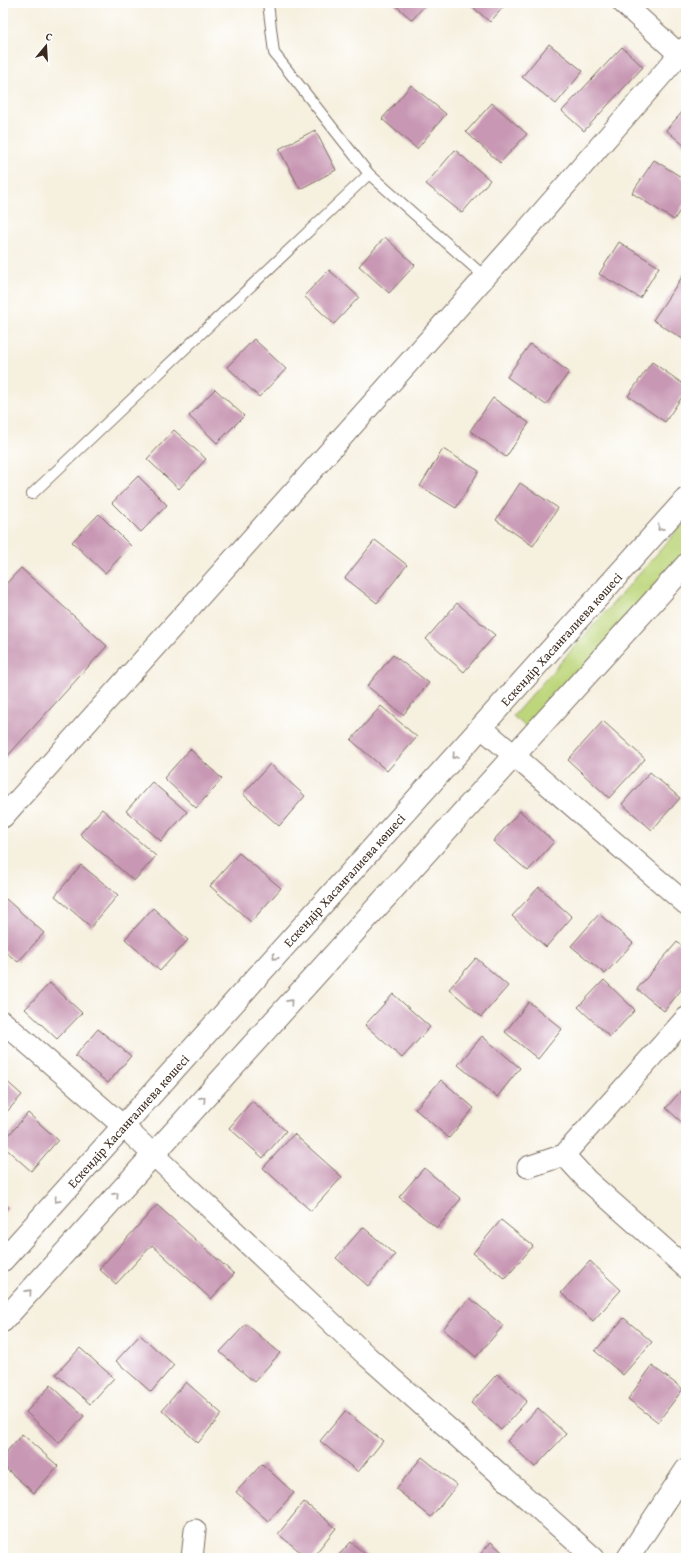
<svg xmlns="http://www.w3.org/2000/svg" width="689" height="1561" font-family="'Gentium Book Plus',serif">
  <rect width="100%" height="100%" fill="#fff"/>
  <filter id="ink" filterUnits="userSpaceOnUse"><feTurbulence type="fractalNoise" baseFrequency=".025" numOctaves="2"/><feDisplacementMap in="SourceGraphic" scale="8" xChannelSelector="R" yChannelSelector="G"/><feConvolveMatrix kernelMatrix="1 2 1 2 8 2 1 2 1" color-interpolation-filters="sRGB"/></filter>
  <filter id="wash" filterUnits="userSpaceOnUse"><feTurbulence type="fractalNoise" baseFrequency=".012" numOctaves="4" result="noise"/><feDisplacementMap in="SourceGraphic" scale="16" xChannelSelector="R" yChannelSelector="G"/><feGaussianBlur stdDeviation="0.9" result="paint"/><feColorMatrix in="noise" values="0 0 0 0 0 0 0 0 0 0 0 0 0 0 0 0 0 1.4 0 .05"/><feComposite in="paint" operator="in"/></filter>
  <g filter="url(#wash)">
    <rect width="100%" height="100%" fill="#f6f0df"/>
    <polygon fill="#bdd67c" stroke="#7c804d" points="686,521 686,552 529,729 513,716"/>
    <g id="blocks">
      <g fill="#c897b3">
        <polygon points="393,3 427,3 412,20"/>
        <polygon points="468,3 507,3 490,22"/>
        <polygon points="549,44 583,71 556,104 522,77"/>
        <polygon points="622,47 643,67 584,131 562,111"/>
        <polygon points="411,85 446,114 417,149 382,119"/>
        <polygon points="492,103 527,134 500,163 466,132"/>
        <polygon points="686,108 686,147 666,130"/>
        <polygon points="315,130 336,170 300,189 279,149"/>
        <polygon points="455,150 490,180 462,213 426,184"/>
        <polygon points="654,160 686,180 686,201 674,220 632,193"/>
        <polygon points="385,237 415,265 389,293 359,266"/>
        <polygon points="619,242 659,267 640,298 599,274"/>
        <polygon points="329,270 359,297 334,324 304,296"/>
        <polygon points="686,271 686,341 653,320"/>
        <polygon points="254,339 286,369 259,397 227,367"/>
        <polygon points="530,344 569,372 546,405 507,377"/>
        <polygon points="652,362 686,386 686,391 665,422 628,396"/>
        <polygon points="215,389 244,416 217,443 189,416"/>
        <polygon points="493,398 529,423 506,457 470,431"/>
        <polygon points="174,430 206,459 179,489 147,459"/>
        <polygon points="443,449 479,471 456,508 420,486"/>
        <polygon points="138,476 167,505 141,532 112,503"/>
        <polygon points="520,483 558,508 533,546 496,520"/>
        <polygon points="99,514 131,546 105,573 72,542"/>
        <polygon points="375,540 407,565 377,603 345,578"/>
        <polygon points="21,568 107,646 3,761 3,587"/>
        <polygon points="457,603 495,635 464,672 426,639"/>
        <polygon points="393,655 429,683 403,715 367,686"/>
        <polygon points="381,706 417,737 387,771 351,740"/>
        <polygon points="603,721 645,759 609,798 568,760"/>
        <polygon points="190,749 222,779 196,808 164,778"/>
        <polygon points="270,764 305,796 279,826 243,794"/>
        <polygon points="650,772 680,798 652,830 622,804"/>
        <polygon points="152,782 187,812 161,841 126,811"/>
        <polygon points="102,809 156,856 134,881 80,834"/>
        <polygon points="520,811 554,842 528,871 493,841"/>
        <polygon points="239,853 281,888 251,922 210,886"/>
        <polygon points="81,865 118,895 91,927 55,896"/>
        <polygon points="539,887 572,917 546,947 512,916"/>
        <polygon points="6,899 44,933 18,962 3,950 3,902"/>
        <polygon points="153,908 188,940 160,971 125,939"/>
        <polygon points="599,914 633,943 605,974 571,946"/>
        <polygon points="677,942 686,950 686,984 664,1011 637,989"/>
        <polygon points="476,958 508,986 481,1017 449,989"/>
        <polygon points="604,980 635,1010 610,1037 578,1007"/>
        <polygon points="50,983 82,1013 57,1039 25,1009"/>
        <polygon points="393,994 430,1027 402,1058 365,1025"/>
        <polygon points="529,1002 562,1029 538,1059 505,1032"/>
        <polygon points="98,1029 131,1056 108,1083 75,1056"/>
        <polygon points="482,1036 520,1068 497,1097 458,1065"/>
        <polygon points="3,1078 22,1095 3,1116"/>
        <polygon points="441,1080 474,1108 449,1138 415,1109"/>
        <polygon points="686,1085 686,1126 666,1108"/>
        <polygon points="252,1101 286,1131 263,1158 229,1128"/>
        <polygon points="28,1113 58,1140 31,1171 3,1146 3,1142"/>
        <polygon points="294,1134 342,1177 311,1211 263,1168"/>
        <polygon points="424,1168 461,1199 437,1228 399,1197"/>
        <polygon points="3,1203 8,1207 3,1214"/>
        <polygon points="157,1205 234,1274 211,1299 152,1245 116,1284 99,1269"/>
        <polygon points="501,1220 533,1246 505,1279 473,1253"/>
        <polygon points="363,1227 395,1255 368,1286 336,1258"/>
        <polygon points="590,1261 621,1290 593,1321 561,1293"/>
        <polygon points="470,1298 503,1326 476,1357 443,1329"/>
        <polygon points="624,1318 652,1342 623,1375 595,1351"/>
        <polygon points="246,1324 280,1353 254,1382 220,1352"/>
        <polygon points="140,1335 174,1365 151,1392 116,1361"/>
        <polygon points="80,1348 114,1378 90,1404 56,1374"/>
        <polygon points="652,1366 683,1389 658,1422 628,1399"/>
        <polygon points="497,1374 527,1401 501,1430 471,1403"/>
        <polygon points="186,1382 222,1414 198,1443 162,1410"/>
        <polygon points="51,1385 84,1416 59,1443 26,1412"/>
        <polygon points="538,1408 566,1434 535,1467 507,1441"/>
        <polygon points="345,1411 383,1441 358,1472 320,1441"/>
        <polygon points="22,1434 58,1466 34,1493 3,1466 3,1456"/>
        <polygon points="422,1457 457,1485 431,1517 396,1489"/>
        <polygon points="262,1464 294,1493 268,1521 236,1492"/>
        <polygon points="304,1502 336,1528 312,1558 308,1558 278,1534"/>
        <polygon points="351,1542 370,1558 336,1558"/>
        <polygon points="491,1542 509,1558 477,1558"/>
      </g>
    </g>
  </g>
  <g filter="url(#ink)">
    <use href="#blocks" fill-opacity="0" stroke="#7c6f62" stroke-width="1"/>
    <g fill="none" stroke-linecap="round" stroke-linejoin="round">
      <defs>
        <g id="service">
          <polyline points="268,3 274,53 369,174 485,277"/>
          <polyline points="32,494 369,174"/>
        </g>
        <g id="minor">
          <polyline points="623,3 680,55"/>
          <polyline points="481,727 686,904"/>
          <polyline points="3,817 511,248 686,47"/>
          <polyline points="3,1022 123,1126 368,1357 594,1558"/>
          <polyline points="564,1155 587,1180 686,1268"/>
          <polyline points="528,1167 564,1155 686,1018"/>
          <polyline points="192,1558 195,1530"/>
        </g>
        <g id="tertiary">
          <polyline points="3,1260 686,499"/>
          <polyline points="3,1321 686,565"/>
          <polyline points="628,1558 686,1470"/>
        </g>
      </defs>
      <use href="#service" stroke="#7c6f62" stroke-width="12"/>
      <use href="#minor" stroke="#7c6f62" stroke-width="23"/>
      <use href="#tertiary" stroke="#7c6f62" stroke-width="24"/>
      <use href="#service" stroke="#fff" stroke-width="10"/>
      <use href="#minor" stroke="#fff" stroke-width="21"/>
      <use href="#tertiary" stroke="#fff" stroke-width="22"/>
    </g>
    <defs><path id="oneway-chevron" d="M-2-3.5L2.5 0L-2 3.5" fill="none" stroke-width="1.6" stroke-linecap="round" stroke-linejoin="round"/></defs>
    <g stroke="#a79f9a">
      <use href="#oneway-chevron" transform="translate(660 528) rotate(132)"/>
      <use href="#oneway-chevron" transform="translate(455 756) rotate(132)"/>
      <use href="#oneway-chevron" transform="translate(275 957) rotate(132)"/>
      <use href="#oneway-chevron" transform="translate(290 1002) rotate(-48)"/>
      <use href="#oneway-chevron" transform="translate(203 1099) rotate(-48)"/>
      <use href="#oneway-chevron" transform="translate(116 1195) rotate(-48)"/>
      <use href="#oneway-chevron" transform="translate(57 1200) rotate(132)"/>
      <use href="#oneway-chevron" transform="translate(29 1292) rotate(-48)"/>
    </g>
  </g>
  <g text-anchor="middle" stroke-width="3" stroke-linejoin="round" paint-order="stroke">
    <g font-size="13" fill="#3b2a1e" stroke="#fff">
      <text transform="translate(561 639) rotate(-48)" y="5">Ескендір Хасанғалиева көшесі</text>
      <text transform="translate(344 880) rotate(-48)" y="5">Ескендір Хасанғалиева көшесі</text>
      <text transform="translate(128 1121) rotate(-48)" y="5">Ескендір Хасанғалиева көшесі</text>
    </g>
  </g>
  <rect width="689" height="1561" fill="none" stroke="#fff" stroke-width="16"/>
  <g transform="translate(46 46) rotate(18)" stroke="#ffffff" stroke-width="3" paint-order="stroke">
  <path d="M0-3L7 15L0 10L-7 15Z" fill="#3b2a1e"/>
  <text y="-6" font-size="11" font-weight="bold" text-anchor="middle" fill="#3b2a1e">С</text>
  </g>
</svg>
